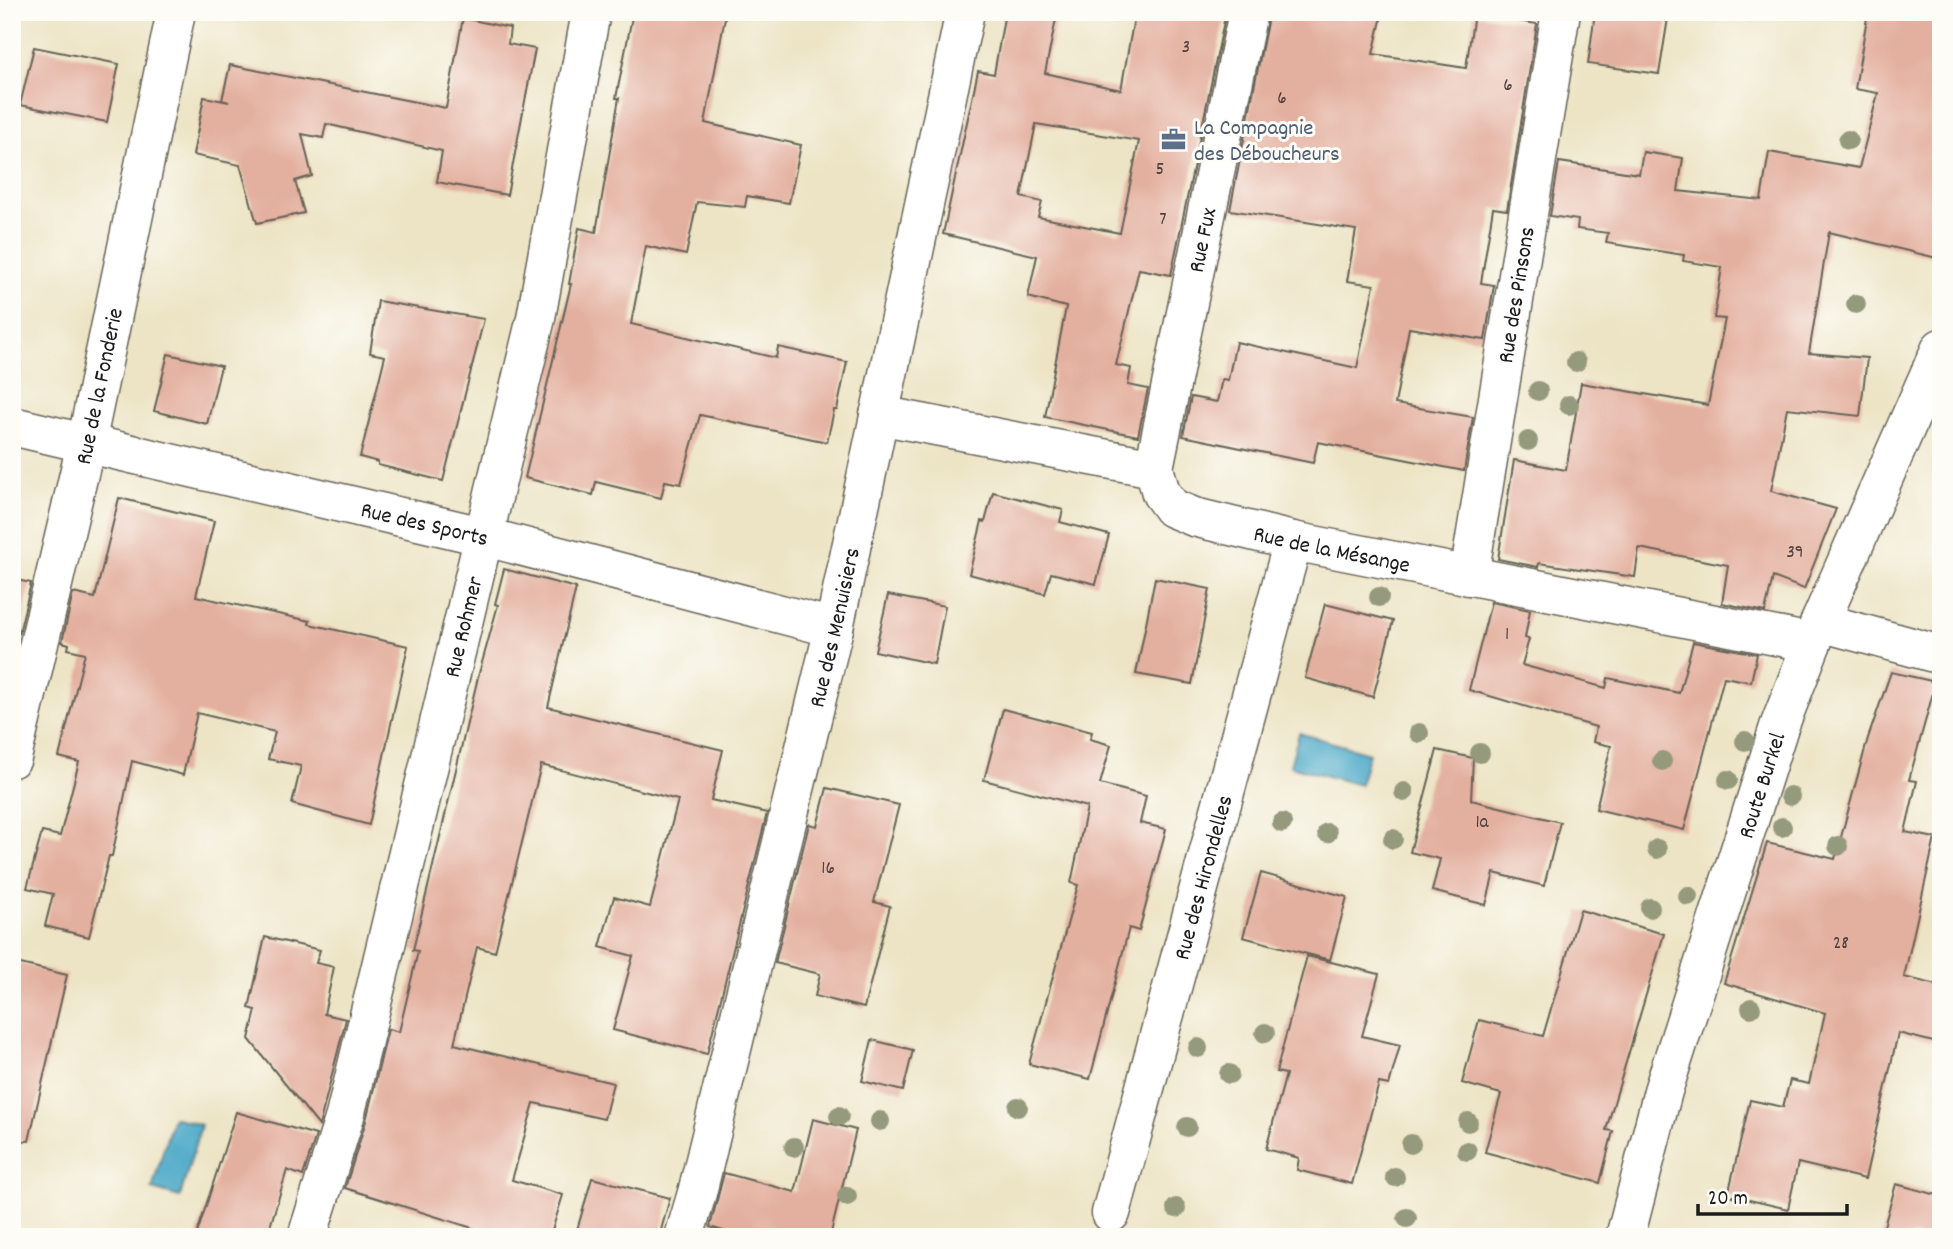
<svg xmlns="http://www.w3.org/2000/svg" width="1953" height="1249" font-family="Dekko,sans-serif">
  <rect width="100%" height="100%" fill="#fdfcf7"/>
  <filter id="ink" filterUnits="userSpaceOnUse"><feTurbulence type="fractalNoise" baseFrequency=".0143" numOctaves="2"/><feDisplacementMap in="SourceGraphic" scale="14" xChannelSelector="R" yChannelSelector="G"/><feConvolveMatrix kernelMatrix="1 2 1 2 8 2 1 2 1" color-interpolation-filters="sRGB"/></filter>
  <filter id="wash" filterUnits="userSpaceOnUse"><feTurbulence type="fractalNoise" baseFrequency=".00686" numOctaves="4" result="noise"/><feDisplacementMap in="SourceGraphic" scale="28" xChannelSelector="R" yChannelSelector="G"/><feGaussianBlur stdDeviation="1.57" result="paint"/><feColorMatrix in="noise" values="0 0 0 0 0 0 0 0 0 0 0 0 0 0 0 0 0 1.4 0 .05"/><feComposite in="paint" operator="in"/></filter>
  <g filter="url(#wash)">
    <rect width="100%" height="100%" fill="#ede4c5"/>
    <g fill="#48a7c7" stroke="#326272" stroke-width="2">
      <polygon points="1299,733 1369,753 1360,785 1290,766"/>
      <polygon points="173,1117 201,1125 180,1197 152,1189"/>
    </g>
    <g id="blocks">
      <g fill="#e3af9e" fill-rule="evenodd">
        <polygon points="633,12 726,12 705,123 801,145 789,203 747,196 745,207 697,202 686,255 646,246 631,324 776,358 778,347 847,362 837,410 834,410 827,442 700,415 681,484 665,481 661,498 596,482 593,495 525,478 571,284 569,284 579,228 596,232 619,98 616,98"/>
        <path d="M1005,12H1020L1056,19L1045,73L1121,90L1135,12H1226L1171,275L1139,269L1116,365L1131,368L1128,385L1148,389L1138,436L1045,417L1066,307L1028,297L1037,256L943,234L978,71L994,74ZM1036,124L1139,141L1120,233L1038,217L1042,202L1021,197Z"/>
        <polygon points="1269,12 1383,12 1373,54 1466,68 1474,14 1537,24 1507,210 1493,208 1481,283 1494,285 1485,340 1409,328 1395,404 1473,417 1464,471 1318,442 1313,463 1183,436 1191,397 1217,402 1222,379 1228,380 1236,342 1357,368 1374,285 1347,281 1356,230 1230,210"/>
        <polygon points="1595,12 1669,12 1659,74 1588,64"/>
        <polygon points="1868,12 1941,12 1941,259 1829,232 1809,353 1867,358 1860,416 1787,408 1771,491 1836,509 1804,589 1773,577 1765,612 1722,603 1728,565 1639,548 1635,577 1539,563 1538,567 1498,559 1514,460 1566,470 1581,383 1708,405 1725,319 1714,318 1722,267 1683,261 1684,255 1606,243 1608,233 1577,229 1578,220 1550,216 1559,162 1639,174 1643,152 1683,158 1678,191 1761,200 1769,152 1859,168 1878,93 1855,89"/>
        <polygon points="463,18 510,28 508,44 535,49 507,195 437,182 442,151 326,124 323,138 302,134 312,176 295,181 304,213 257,223 240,165 193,155 204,97 229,102 222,100 230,65 446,108"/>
        <polygon points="34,47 119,64 107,122 20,105"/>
        <polygon points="378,301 484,319 443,481 378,465 378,462 360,457 385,356 370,353"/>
        <polygon points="168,354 221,366 207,424 154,411"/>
        <polygon points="993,492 1063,510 1060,522 1109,535 1096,584 1051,573 1045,594 969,574 982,521 985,522"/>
        <polygon points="119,498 214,521 196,596 310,621 309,624 408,646 369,825 292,804 301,766 268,759 275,732 197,713 183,775 132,761 112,856 109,856 89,937 45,926 53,894 27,888 42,832 60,836 79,762 59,757 85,653 68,649 69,644 62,642 73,593 95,598"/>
        <polygon points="504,569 576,588 548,707 723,750 711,800 767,813 707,1054 613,1030 633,956 600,947 614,897 650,907 678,800 541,765 495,952 477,947 454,1044 613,1083 604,1119 534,1103 512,1180 563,1195 550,1237 501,1237 345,1188 366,1121 388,1029 399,1032 418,951 413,950 478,677 498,605 495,604"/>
        <polygon points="1155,578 1210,589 1192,684 1136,674"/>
        <polygon points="12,579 31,583 19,633 12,631"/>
        <polygon points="888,595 945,606 934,664 875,651"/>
        <polygon points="1491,602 1530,610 1525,638 1529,639 1522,665 1606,688 1608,678 1679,693 1693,642 1757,654 1751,682 1724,677 1684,830 1596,809 1611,746 1593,742 1596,727 1469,690"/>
        <polygon points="1325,604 1393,621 1373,697 1305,678"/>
        <polygon points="1891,672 1936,682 1909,780 1917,781 1905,832 1935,838 1904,977 1941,986 1941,1044 1898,1033 1865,1179 1798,1163 1788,1209 1728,1195 1750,1100 1783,1107 1790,1080 1809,1084 1825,1013 1724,983 1767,843 1835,859 1868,738"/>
        <polygon points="1003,709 1092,732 1090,739 1111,745 1100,784 1146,796 1140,823 1166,829 1139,931 1129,928 1090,1079 1029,1064 1078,885 1071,883 1087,807 984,780"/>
        <polygon points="1437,750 1473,758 1471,800 1560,822 1544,886 1494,873 1486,905 1432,891 1440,859 1410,852"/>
        <polygon points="827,788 899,805 874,902 890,906 864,1008 815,996 820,974 775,963 809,824 817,826"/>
        <polygon points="1261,873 1347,897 1330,960 1243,937"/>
        <polygon points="1580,910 1664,934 1606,1130 1613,1131 1600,1183 1485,1152 1501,1094 1462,1083 1479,1020 1543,1036"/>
        <polygon points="265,937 320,950 316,963 334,967 324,1014 346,1019 319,1126 249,1039 256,1010 249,1008"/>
        <polygon points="1307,956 1379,974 1362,1036 1400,1045 1389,1085 1379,1083 1352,1184 1297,1170 1299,1158 1266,1149 1286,1074 1276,1072"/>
        <polygon points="12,962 67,975 29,1141 12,1140"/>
        <polygon points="872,1040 913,1050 903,1091 862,1081"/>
        <polygon points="236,1112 316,1135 303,1176 287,1170 267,1237 196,1237"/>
        <polygon points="813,1119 856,1130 830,1237 743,1237 710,1227 724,1173 795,1192"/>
        <polygon points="592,1178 670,1198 659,1237 575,1237"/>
        <polygon points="1896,1184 1941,1196 1941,1237 1881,1237"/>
      </g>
    </g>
  </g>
  <g filter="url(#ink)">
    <use href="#blocks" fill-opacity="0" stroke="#656257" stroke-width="2"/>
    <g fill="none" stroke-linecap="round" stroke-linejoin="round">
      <defs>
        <g id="minor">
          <path id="s1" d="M879,415L1154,468L1161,493L1172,508L1194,517L1293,541L1812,643"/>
          <path id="s2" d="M12,426L482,536L834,628"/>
          <path id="s3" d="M1154,468L1248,12"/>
          <path id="s4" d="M1469,576L1561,12"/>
          <polyline points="1820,622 1941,655"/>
          <path id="s5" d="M12,758L86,444L176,12"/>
          <path id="s6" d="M1111,1213L1293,541"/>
          <path id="s7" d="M307,1237L345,1116L536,318L591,12"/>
          <path id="s8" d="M684,1237L697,1193L834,628L965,12"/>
          <path id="s9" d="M1625,1237L1663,1091L1779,727L1820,622L1941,348"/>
        </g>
      </defs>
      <use href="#minor" stroke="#656257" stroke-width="41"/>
      <use href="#minor" stroke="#fff" stroke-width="38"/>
    </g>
    <g fill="#969a7c">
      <circle cx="1848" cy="140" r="10"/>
      <circle cx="1856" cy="304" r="10"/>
      <circle cx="1576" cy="362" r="10"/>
      <circle cx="1538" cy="391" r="10"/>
      <circle cx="1569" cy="405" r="10"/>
      <circle cx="1528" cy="441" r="10"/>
      <circle cx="1379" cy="597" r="10"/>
      <circle cx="1419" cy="733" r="10"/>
      <circle cx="1745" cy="741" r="10"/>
      <circle cx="1480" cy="753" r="10"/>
      <circle cx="1662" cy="761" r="10"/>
      <circle cx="1728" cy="780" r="10"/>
      <circle cx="1404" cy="792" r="10"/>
      <circle cx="1790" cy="796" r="10"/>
      <circle cx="1282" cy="823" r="10"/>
      <circle cx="1782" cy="827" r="10"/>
      <circle cx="1327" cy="833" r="10"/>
      <circle cx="1393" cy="839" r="10"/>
      <circle cx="1838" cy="846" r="10"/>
      <circle cx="1657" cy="849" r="10"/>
      <circle cx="1688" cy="896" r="10"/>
      <circle cx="1650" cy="908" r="10"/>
      <circle cx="1751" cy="1008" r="10"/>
      <circle cx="1265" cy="1033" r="10"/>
      <circle cx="1198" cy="1048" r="10"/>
      <circle cx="1229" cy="1074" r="10"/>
      <circle cx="1018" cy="1107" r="10"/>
      <circle cx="839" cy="1116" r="10"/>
      <circle cx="880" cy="1121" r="10"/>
      <circle cx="1468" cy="1122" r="10"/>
      <circle cx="1187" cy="1127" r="10"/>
      <circle cx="1411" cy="1144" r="10"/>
      <circle cx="794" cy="1147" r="10"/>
      <circle cx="1467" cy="1151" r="10"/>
      <circle cx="1395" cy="1177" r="10"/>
      <circle cx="847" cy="1196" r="10"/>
      <circle cx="1176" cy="1208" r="10"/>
      <circle cx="1407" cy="1218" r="10"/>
    </g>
  </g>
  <defs>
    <symbol id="office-bare" viewBox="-9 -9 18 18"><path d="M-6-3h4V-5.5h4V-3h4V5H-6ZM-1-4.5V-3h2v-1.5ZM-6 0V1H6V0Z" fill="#5c6f8a" stroke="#fdfcf7" stroke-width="2.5" paint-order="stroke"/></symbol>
  </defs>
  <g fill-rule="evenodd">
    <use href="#office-bare" x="1156" y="122" width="35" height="35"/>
  </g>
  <g text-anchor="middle" stroke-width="6" stroke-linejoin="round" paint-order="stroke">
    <g font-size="19" fill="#4e413c">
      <text x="1186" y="52">3</text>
      <text x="1508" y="90">6</text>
      <text x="1282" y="103">6</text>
      <text x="1160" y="174">5</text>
      <text x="1163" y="224">7</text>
      <text x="1795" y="557">39</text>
      <text x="1507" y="639">1</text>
      <text x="1482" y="827">1a</text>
      <text x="828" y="873">16</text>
      <text x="1841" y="948">28</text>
    </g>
    <g font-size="23" fill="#4e5e75" stroke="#fdfcf7" text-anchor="start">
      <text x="1194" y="134">La Compagnie<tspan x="1194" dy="26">des Déboucheurs</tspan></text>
    </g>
    <g font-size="23" fill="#1c1c1c" stroke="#fdfcf7">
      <text dy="8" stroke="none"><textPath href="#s3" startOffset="233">Rue Fux</textPath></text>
      <text dy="8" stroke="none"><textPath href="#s4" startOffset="285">Rue des Pinsons</textPath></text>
      <text dy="8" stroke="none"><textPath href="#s5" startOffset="382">Rue de la Fonderie</textPath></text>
      <text dy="8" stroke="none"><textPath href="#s2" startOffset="424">Rue des Sports</textPath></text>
      <text dy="8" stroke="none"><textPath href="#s1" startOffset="490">Rue de la Mésange</textPath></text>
      <text dy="8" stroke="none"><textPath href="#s8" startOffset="628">Rue des Menuisiers</textPath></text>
      <text dy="8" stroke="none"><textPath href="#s7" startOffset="630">Rue Rohmer</textPath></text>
      <text dy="8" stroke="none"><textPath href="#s9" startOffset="472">Route Burkel</textPath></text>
      <text dy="8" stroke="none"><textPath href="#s6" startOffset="348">Rue des Hirondelles</textPath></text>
    </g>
  </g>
  <rect width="1953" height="1249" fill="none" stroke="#fdfcf7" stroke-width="42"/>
  <path d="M1698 1204v10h149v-10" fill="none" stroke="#1c1c1c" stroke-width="3.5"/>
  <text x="1708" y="1204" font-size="21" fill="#1c1c1c" stroke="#fdfcf7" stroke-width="5" paint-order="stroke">20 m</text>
</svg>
